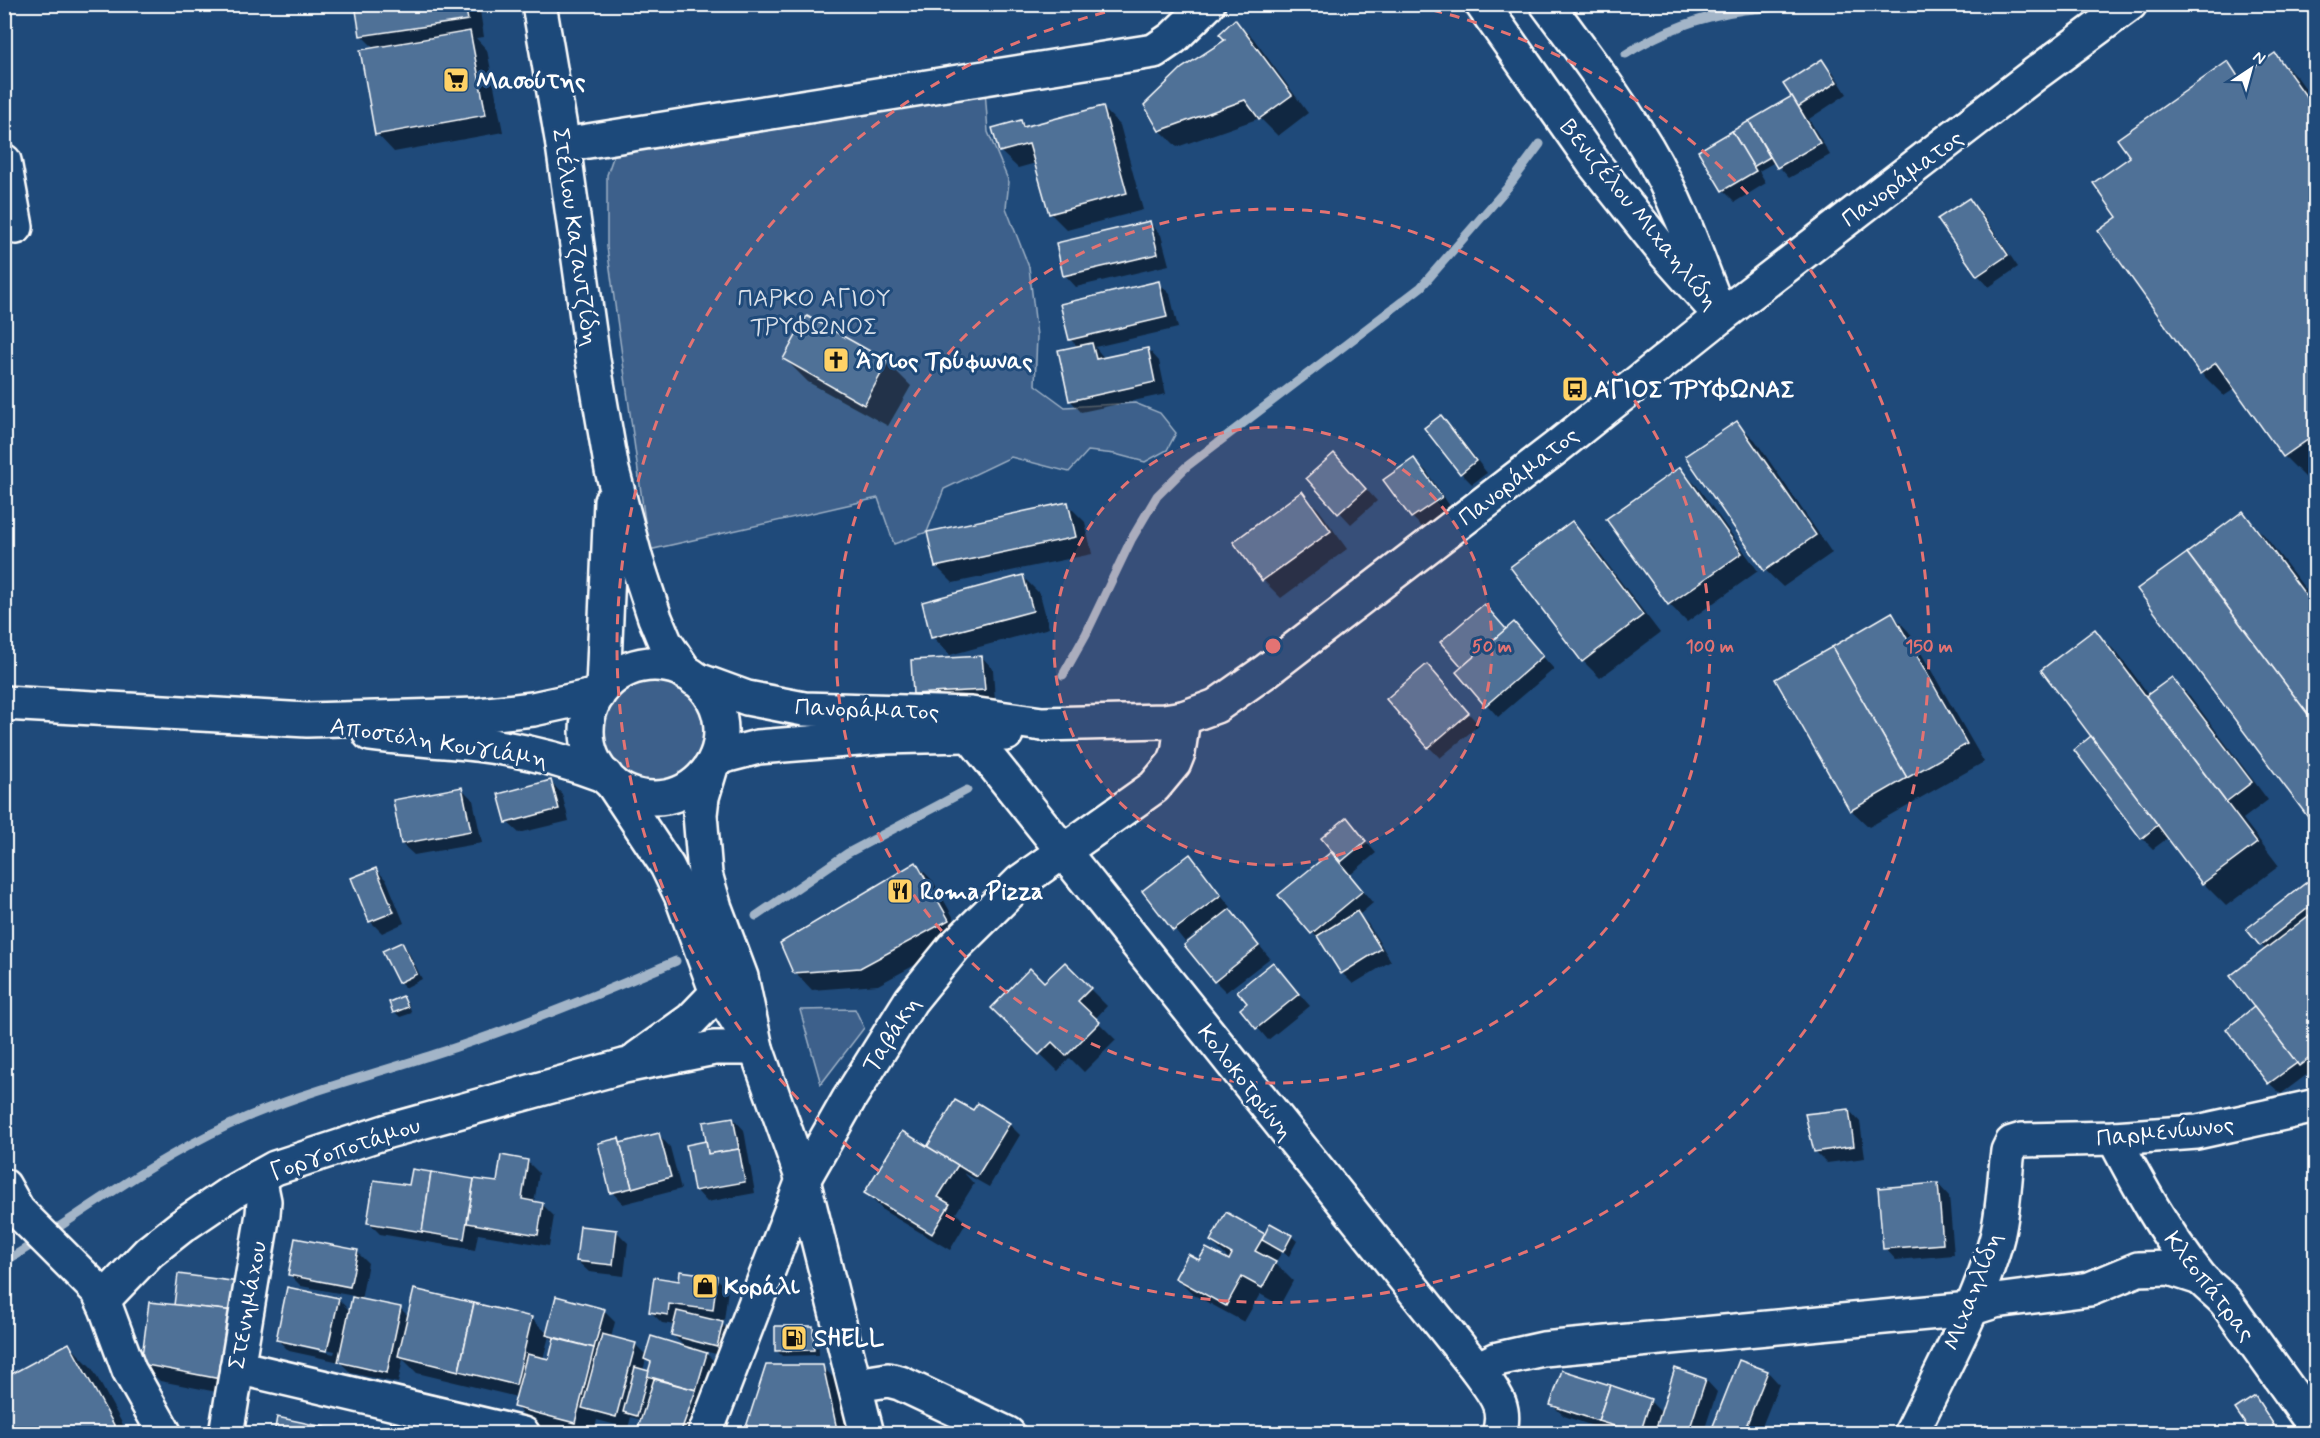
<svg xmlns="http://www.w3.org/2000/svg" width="2320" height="1438" font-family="Mynerve,sans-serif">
  <rect width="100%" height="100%" fill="#1f4a7a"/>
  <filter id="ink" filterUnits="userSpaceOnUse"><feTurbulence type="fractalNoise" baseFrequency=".0167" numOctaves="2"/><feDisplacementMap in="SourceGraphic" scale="12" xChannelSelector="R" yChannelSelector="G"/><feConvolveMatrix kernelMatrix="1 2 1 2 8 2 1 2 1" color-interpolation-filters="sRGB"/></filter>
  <g filter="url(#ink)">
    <g fill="#3c618b" stroke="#9eb0c5" stroke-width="1.5">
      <polygon points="985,89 988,132 1009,182 1006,208 1029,267 1037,336 1035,385 1065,407 1135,403 1160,413 1176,433 1167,450 1145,462 1115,454 1088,451 1069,472 1011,457 944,489 927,532 894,544 878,498 649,550 607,247 607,175 618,143"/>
      <circle cx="654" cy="729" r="52"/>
      <polygon points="855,1009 864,1028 821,1084 800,1010"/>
    </g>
    <g fill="#0007" fill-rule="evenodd">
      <polygon points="357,4 479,4 484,37 476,38 487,50 503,132 394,152 377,134 375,49 361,35"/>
      <polygon points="1235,21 1253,38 1308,113 1278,136 1260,118 1177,147 1160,130 1227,41"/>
      <polygon points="2275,55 2298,78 2316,103 2316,473 2307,479 2284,456 2236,388 2224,396 2201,373 2119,217 2132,157 2227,63 2242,78"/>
      <polygon points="1822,61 1833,72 1847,94 1809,119 1830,155 1789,178 1775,162 1759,171 1766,183 1735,202 1723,190 1700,151 1794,96"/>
      <polygon points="1102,107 1120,125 1143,210 1067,230 1050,213 1036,163 1018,168 1000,151 1021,122 1027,128"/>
      <polygon points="1968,200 1980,211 2018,267 1989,287 1978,275"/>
      <polygon points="1150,223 1161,235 1169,265 1076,287 1065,275"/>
      <polygon points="1158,282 1170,294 1178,328 1095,347 1104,358 1148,349 1159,361 1166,394 1081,412 1070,400 1078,347 1070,339"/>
      <polygon points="808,318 888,363 911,386 888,426 808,382 785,359"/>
      <polygon points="1441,417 1452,428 1487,473 1472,484 1461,473"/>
      <polygon points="1737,423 1755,440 1832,553 1783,587 1765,570"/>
      <polygon points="1414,460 1426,471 1452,509 1424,529 1412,517 1385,480"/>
      <polygon points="1345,466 1377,501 1351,524 1308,478"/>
      <polygon points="1680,469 1697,486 1758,571 1687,622 1669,604 1608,519"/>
      <polygon points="1302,493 1319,510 1347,549 1281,598 1263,580 1235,542"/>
      <polygon points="1067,504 1085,522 1092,554 953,583 936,566"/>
      <polygon points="2242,513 2265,536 2316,603 2316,826"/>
      <polygon points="1572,523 1589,540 1660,633 1600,678 1583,661"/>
      <polygon points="1023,577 1040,594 1049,628 950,655 933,637"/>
      <polygon points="1892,614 1909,632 1984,762 1869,827 1851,810"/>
      <polygon points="1514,624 1554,669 1498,717 1458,672"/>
      <polygon points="2095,631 2118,654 2150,696 2172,679 2190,696 2268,800 2243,819 2279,866 2226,906 2203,883 2169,837 2153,849 2142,838 2093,737"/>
      <polygon points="982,657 993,669 995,701 926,705 914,694"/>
      <polygon points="1427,666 1479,725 1440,758 1429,747"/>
      <polygon points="551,782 562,794 569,821 519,833 507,822"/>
      <polygon points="462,789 473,800 482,843 414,855 402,844"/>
      <polygon points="1347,819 1376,853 1350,875 1373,903 1359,915 1368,924 1391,961 1353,984 1342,973 1323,944 1280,895 1334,851"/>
      <polygon points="1189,856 1231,907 1228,909 1270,958 1226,992 1215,981 1197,933 1185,942 1144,891"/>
      <polygon points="916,864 933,881 965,938 878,985 812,990 795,972"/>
      <polygon points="376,869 387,881 404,923 382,933 370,921"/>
      <polygon points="2316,877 2316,1080 2309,1073 2281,1094 2269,1083 2228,1029 2254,1009 2266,950 2248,930"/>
      <polygon points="402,943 407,949 422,979 405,988 399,982 384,952"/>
      <polygon points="1065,964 1107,1006 1095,1019 1116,1040 1084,1072 1070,1058 1058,1071 993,1008 1044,984"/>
      <polygon points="1273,964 1310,1006 1268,1040 1242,1009 1249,1003"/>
      <polygon points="403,998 408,1003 412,1013 400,1017 395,1012"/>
      <polygon points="1849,1110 1860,1122 1865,1158 1827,1163 1815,1151"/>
      <polygon points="974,1112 1009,1124 1020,1135 989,1187 964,1173 974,1184 956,1213 966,1223 950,1250 884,1211 866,1193 928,1149"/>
      <polygon points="733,1118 744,1130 755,1193 707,1202 696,1190 708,1143"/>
      <polygon points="659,1135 670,1147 681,1189 623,1204 612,1192 618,1140 623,1144"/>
      <polygon points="527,1161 539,1173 534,1203 542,1204 554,1216 549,1246 478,1234 475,1250 380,1234 368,1222 411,1187 413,1171 498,1184"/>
      <polygon points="1938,1184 1949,1196 1954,1255 1896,1260 1885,1248"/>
      <polygon points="617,1232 628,1243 624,1276 589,1272 577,1261"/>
      <polygon points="1264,1235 1291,1236 1297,1241 1289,1256 1282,1252 1275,1263 1293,1281 1280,1305 1260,1294 1244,1322 1194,1295 1177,1278 1200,1262 1234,1264 1211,1241"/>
      <path d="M357,1252L368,1263L361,1300L401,1309L409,1317L531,1318L548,1334L604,1311L615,1322L611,1338L635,1344L647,1356L686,1348L673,1335L675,1325L662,1323L651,1312L680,1282L716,1278L728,1289L724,1321L712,1319V1321L722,1324L733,1335L728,1357L704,1351L718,1365L696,1434H641L639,1431L642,1420L631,1417L628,1428L597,1420L594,1434H569L532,1424L515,1406L517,1397L417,1373L403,1359L398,1383L351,1373L340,1362L289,1351L277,1339L338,1299L351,1312L354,1296L301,1286L289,1274ZM549,1336L555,1342L550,1361L543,1359ZM289,1341L335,1351L334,1354L289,1344ZM646,1359L652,1365L650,1373L643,1371Z"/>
      <polygon points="246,1324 243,1397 160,1381 143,1364"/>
      <polygon points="812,1327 818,1333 819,1355 782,1356 777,1351"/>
      <polygon points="69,1345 92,1368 128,1434 4,1434"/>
      <polygon points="1740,1362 1768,1372 1779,1384 1759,1434 1715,1434 1712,1431"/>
      <polygon points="822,1366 840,1384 851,1434 751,1434 747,1430"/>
      <polygon points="1706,1380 1717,1392 1703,1434 1616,1434 1564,1416 1552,1405 1650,1401 1662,1413"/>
      <polygon points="2255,1398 2279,1431 2274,1434 2253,1434"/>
    </g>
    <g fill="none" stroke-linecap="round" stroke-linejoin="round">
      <g stroke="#a3b5c8" stroke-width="9">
        <path d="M1626,54C1662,31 1701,16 1744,10C1759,8 1775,9 1790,4"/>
        <polyline points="1063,675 1086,634 1131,540 1157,496 1186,467 1421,287 1508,187 1540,144"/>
        <polyline points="756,916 848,853 967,790"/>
        <path d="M4,1262C79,1216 149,1162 229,1125C295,1094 365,1077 435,1054C517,1028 597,995 676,961"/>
      </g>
    </g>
    <g fill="#507197" stroke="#fff" stroke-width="1.5">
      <polygon points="355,4 465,4 468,20 360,36"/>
      <polygon points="1235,19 1292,95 1259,119 1245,100 1159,131 1144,105 1182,68 1225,40 1219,34"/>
      <polygon points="470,31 486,115 375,135 360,50"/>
      <polygon points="2275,53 2316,110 2316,434 2283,457 2216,363 2200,374 2098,231 2117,217 2093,183 2130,157 2117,139 2228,61 2239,78"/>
      <polygon points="1822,59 1837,82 1798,107 1783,84"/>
      <polygon points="1792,96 1820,143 1777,168 1749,121"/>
      <polygon points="1103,106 1127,193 1049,214 1029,144 999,152 992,128 1021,120 1023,127"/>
      <polygon points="1749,121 1770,157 1753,167 1732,131"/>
      <polygon points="1732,131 1756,171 1722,191 1698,151"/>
      <polygon points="1969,198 2008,255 1977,276 1937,219"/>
      <polygon points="1150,221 1158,254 1063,276 1056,243"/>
      <polygon points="1159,281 1167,317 1069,340 1060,304"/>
      <polygon points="807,316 888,361 864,405 783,359"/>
      <polygon points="1092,343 1096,359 1148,348 1155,382 1069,401 1058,350"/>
      <polygon points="1441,415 1476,461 1460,474 1424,428"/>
      <polygon points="1737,421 1816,535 1764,571 1685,456"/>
      <polygon points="1334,453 1366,489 1338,514 1306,478"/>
      <polygon points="1414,458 1442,497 1411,518 1383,480"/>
      <polygon points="1680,467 1742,553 1668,605 1606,519"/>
      <polygon points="1302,491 1331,531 1262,581 1233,542"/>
      <polygon points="1068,502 1076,537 935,567 927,532"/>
      <polygon points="2243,511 2316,609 2316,725 2187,553"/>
      <polygon points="1572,521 1643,615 1582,662 1510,567"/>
      <polygon points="2187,553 2316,725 2316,828 2137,589"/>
      <polygon points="1023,575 1033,611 931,638 922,602"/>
      <polygon points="1484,604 1506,629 1462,667 1440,642"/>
      <polygon points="1892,612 1967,744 1907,778 1832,647"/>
      <polygon points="1514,622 1543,656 1485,706 1456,672"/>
      <polygon points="2095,629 2257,843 2202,884 2041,670"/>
      <polygon points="1832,647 1907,778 1850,811 1775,679"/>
      <polygon points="982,656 985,690 913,694 911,660"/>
      <polygon points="1427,664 1469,713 1428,748 1386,699"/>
      <polygon points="2172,677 2252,782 2226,802 2146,696"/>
      <polygon points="2091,736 2158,825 2141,839 2074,750"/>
      <polygon points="551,780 559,809 506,823 498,794"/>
      <polygon points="462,787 471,831 401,844 393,800"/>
      <polygon points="1347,817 1366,841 1341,862 1321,838"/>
      <polygon points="1331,852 1363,891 1311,934 1278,895"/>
      <polygon points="1190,854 1221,895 1173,931 1142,891"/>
      <polygon points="916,862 949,920 860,968 793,973 780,943"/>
      <polygon points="376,868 394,912 369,922 351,878"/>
      <polygon points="2316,875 2316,902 2260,946 2246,929"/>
      <polygon points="1230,909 1259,946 1214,982 1184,945"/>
      <polygon points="2316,910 2316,1053 2299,1066 2230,976"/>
      <polygon points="1357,911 1381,949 1341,974 1317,936"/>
      <polygon points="402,942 417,974 398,983 382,951"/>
      <polygon points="1065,962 1091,988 1078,1001 1100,1022 1066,1056 1052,1042 1039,1055 991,1008 1030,968 1044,982"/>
      <polygon points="1273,962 1299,994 1256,1029 1240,1009 1247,1003 1237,991"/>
      <polygon points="403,996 408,1007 393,1013 389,1002"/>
      <polygon points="2254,1007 2297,1063 2268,1084 2226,1029"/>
      <polygon points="955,1100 973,1110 978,1103 1010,1123 977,1177 927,1147"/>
      <polygon points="1849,1109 1854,1146 1814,1152 1805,1114"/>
      <polygon points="733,1117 739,1149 708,1154 703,1122"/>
      <polygon points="902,1131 958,1165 938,1197 950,1204 932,1234 864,1193"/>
      <polygon points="659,1133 671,1177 632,1188 620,1143"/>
      <polygon points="619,1138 632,1188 610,1193 598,1143"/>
      <polygon points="706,1141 708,1154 739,1149 745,1182 694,1191 686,1145"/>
      <polygon points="501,1155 528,1160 522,1199 543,1203 538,1235 467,1223 474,1179 497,1182"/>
      <polygon points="412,1169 431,1172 422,1232 367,1223 374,1180 409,1185"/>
      <polygon points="431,1172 474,1179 464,1239 422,1232"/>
      <polygon points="1938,1183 1943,1244 1883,1249 1878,1188"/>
      <polygon points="1226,1212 1265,1234 1255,1251 1276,1262 1262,1288 1242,1277 1226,1306 1175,1278 1188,1254 1199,1260 1206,1248 1229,1260 1232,1254 1210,1241"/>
      <polygon points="1270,1223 1292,1235 1283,1252 1262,1240"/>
      <polygon points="580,1226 617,1230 613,1265 576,1261"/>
      <polygon points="295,1238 358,1250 350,1287 288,1275"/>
      <polygon points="680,1271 717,1276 713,1310 669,1304 668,1315 649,1312 654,1277 679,1281"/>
      <polygon points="178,1274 239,1282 235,1311 174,1305"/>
      <polygon points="287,1287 339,1298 327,1351 276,1340"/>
      <polygon points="414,1289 474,1303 459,1371 398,1356"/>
      <polygon points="556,1296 605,1309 594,1348 546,1335"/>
      <polygon points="352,1297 401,1307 387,1373 338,1362"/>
      <polygon points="149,1302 235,1311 226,1380 141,1364"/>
      <polygon points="474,1303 532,1317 516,1385 459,1371"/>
      <polygon points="677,1311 723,1322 717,1347 671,1335"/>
      <polygon points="775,1326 813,1326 814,1350 775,1351"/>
      <polygon points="602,1334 636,1343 616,1417 582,1408"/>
      <polygon points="651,1336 707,1353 696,1390 647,1376 651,1362 644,1359"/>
      <polygon points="554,1338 594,1348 575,1423 513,1407 527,1354 549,1359"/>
      <polygon points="69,1343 119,1434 4,1434 4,1378"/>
      <polygon points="1739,1360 1768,1371 1743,1434 1716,1434 1711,1431"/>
      <polygon points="766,1365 823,1365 838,1434 754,1434 745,1430"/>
      <polygon points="635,1367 649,1371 637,1416 623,1412"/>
      <polygon points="1675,1368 1706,1379 1688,1434 1654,1434"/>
      <polygon points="1562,1370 1610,1385 1598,1421 1550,1405"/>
      <polygon points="654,1379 696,1390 680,1434 643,1434 637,1431"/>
      <polygon points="1610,1385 1651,1399 1640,1434 1598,1421"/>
      <polygon points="2255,1396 2274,1425 2261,1434 2252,1434 2235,1409"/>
      <polygon points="277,1417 343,1431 342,1434 274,1434"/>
    </g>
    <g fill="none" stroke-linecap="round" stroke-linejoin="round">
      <defs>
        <g id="minor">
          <polyline points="1482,4 1595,165 1665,253 1721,316"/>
          <path d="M1547,4C1582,51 1617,98 1647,148C1674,194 1693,245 1712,295"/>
          <polyline points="563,145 1154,51 1173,38 1208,4"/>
          <polyline points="4,161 16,227"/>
          <polyline points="4,703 307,720 478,715 533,709 598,695"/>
          <path d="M370,734C405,739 440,740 476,744C520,749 564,760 606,776"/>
          <path d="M971,736L1477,1369C1493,1392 1508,1405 1499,1434"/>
          <polyline points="638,1058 691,1020 718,992"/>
          <path d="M2114,1138C2139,1186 2165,1233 2199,1276C2206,1285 2217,1292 2225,1301L2316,1428"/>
          <polyline points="4,1186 18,1211 98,1291 106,1308 129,1370 165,1434"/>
          <polyline points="103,1300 149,1252 182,1226 232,1192 275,1168 388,1131 624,1066 714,1048 756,1048"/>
          <polyline points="237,1367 523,1434"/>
          <polyline points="1477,1369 1498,1359 1543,1349 1970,1309 1995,1301 2090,1289 2138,1269 2169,1268 2200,1278"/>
          <polyline points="856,1385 888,1380 900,1383 1008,1434"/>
          <polyline points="226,1434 263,1214 264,1201 259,1177"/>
          <polyline points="705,1434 803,1180 849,1099 911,1000 954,947 1020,882 1154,787 1174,763 1178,753 1183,718"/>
          <path d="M1911,1434C1941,1371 1977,1308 1996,1241C2004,1213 2004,1180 2008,1151L2012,1143L2022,1140L2114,1138L2197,1132L2316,1106"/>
        </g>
        <g id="major">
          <polyline points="539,4 563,145 593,360 612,470 636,560 655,618 665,642 686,673"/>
          <circle cx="654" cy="731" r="67"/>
          <polyline points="695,679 747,698 804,709 971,714 1042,724 1164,721 1183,718 1216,706 1266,671 1557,447 1721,316 2035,74 2130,4"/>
          <polyline points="603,688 611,501"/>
          <polyline points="716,758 758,747 884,737 1006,734"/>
          <polyline points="711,767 702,797 700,814 705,874 715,908 741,977 756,1048 803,1180 867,1434"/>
          <polyline points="612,783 667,866 681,895 713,982 746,1034"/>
        </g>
      </defs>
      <use href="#minor" stroke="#fff" stroke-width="38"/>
      <use href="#major" stroke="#fff" stroke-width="38"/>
      <use href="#minor" stroke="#1f4a7a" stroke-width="33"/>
      <use href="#major" stroke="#1f4a7a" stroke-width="33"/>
    </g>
  </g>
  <circle cx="1273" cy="646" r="219" fill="#e47373" fill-opacity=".12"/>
  <g fill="none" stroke="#e47373" stroke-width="3" stroke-dasharray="10 8">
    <circle cx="1273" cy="646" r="219"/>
    <circle cx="1273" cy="646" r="437"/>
    <path d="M1415 6A656 656 0 1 1 1131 6"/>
  </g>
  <defs>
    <symbol id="supermarket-square" viewBox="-11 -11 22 22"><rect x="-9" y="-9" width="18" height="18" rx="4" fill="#ffd166" stroke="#1f4a7a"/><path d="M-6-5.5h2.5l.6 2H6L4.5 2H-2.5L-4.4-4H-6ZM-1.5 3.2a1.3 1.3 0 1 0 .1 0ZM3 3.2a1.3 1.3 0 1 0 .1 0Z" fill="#111"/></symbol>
    <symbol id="church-square" viewBox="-11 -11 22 22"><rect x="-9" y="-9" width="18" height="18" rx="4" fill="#ffd166" stroke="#1f4a7a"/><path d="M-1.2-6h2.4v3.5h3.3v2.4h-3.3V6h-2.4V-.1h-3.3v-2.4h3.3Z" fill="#111"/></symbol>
    <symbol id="bus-square" viewBox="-11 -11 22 22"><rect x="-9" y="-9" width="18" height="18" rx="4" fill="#ffd166" stroke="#1f4a7a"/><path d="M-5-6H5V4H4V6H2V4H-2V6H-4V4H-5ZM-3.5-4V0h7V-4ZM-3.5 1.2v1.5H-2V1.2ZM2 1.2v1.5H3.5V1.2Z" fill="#111"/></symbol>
    <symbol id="restaurant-square" viewBox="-11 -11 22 22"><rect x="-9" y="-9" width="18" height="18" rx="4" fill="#ffd166" stroke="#1f4a7a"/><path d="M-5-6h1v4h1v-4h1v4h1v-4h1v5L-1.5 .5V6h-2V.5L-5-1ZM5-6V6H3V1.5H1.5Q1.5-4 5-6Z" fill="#111"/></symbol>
    <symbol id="shop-square" viewBox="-11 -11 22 22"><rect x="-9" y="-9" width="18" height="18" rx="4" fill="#ffd166" stroke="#1f4a7a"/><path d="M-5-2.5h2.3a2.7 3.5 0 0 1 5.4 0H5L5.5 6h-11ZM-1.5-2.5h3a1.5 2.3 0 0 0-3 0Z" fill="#111"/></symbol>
    <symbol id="fuel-square" viewBox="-11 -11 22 22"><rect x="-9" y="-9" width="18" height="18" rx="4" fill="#ffd166" stroke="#1f4a7a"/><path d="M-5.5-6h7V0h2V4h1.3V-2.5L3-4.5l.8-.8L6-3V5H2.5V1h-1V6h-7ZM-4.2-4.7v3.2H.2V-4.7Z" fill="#111"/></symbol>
  </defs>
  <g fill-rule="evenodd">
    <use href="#supermarket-square" x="441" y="65" width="30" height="30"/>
    <use href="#church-square" x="821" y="345" width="30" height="30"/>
    <use href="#bus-square" x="1560" y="374" width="30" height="30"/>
    <use href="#restaurant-square" x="885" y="876" width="30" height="30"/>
    <use href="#shop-square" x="690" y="1271" width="30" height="30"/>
    <use href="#fuel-square" x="779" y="1323" width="30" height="30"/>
  </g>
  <g text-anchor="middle" stroke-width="6" stroke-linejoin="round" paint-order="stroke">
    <g font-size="24" font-weight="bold" fill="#fff" stroke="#1f4a7a" text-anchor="start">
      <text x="476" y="88">Μασούτης</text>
      <text x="856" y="368">Άγιος Τρύφωνας</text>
      <text x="1594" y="397">ΑΓΙΟΣ ΤΡΥΦΩΝΑΣ</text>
      <text x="920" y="899">Roma Pizza</text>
      <text x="724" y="1294">Κοράλι</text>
      <text x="814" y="1346">SHELL</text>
    </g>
    <g font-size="24" fill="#fff" stroke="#1f4a7a">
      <text transform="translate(1902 178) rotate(-37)" y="8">Πανοράματος</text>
      <text transform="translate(1640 214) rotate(51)" y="8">Βενιζέλου Μιχαηλίδη</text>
      <text transform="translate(576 237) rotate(82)" y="8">Στέλιου Καζαντζίδη</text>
      <text transform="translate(1518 476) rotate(-38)" y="8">Πανοράματος</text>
      <text transform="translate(867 709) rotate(2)" y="8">Πανοράματος</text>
      <text transform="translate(439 742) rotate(9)" y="8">Αποστόλη Κουγιάμη</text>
      <text transform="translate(891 1034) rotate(-57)" y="8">Ταβάκη</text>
      <text transform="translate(1246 1082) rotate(52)" y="8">Κολοκοτρώνη</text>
      <text transform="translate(2165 1131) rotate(-6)" y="8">Παρμενίωνος</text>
      <text transform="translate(345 1148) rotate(-18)" y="8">Γοργοποτάμου</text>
      <text transform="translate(2210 1286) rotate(52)" y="8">Κλεοπάτρας</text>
      <text transform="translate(1972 1291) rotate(-69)" y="8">Μιχαηλίδη</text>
      <text transform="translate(247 1305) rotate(-80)" y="8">Στενημάχου</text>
    </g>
    <g font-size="24" fill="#d8dfe8" stroke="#1f4a7a">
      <text x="814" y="306">ΠΑΡΚΟ ΑΓΙΟΥ<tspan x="814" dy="28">ΤΡΥΦΩΝΟΣ</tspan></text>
    </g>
  </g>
  <circle cx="1273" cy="646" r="9" fill="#e47373" stroke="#1f4a7a" stroke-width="3"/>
  <g font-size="18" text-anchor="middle" font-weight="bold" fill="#e47373" stroke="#1f4a7a" stroke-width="6" stroke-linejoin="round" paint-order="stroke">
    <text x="1492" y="652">50 m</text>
    <text x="1710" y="652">100 m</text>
    <text x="1929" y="652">150 m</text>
  </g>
  <rect width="2320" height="1438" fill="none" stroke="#1f4a7a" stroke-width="24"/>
  <rect x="12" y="12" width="2296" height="1414" fill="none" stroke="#fff" stroke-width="2" filter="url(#ink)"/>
  <g transform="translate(2251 69) rotate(36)" stroke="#1f4a7a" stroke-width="4.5" paint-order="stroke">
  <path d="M0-4.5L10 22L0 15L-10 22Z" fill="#ffffff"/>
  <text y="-9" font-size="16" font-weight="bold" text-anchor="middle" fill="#ffffff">N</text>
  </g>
</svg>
